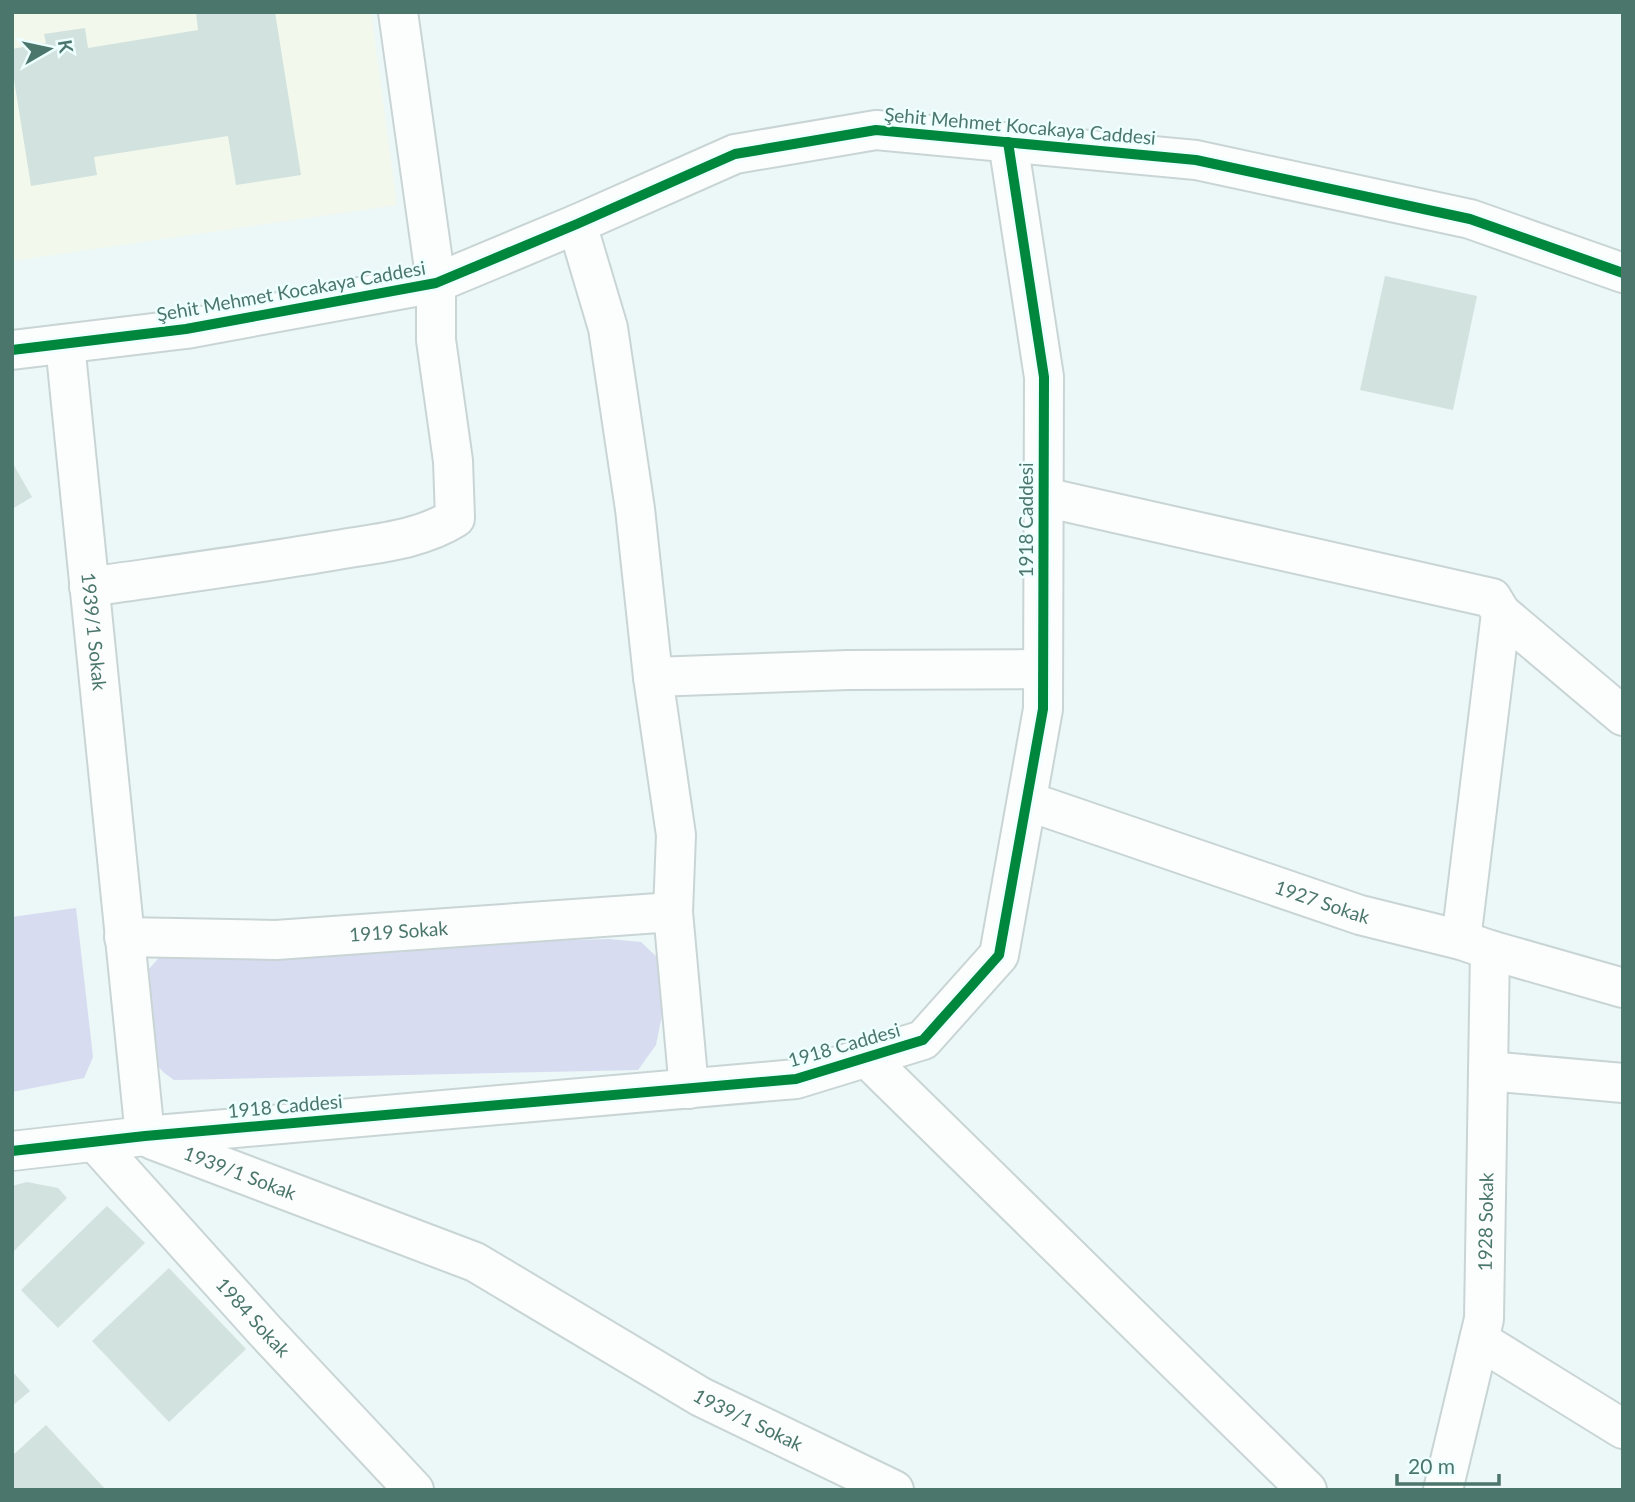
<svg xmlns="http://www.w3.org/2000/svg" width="1635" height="1502" font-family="Lato,sans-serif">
  <rect width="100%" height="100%" fill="#ecf7f7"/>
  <polygon fill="#f3f8ec" points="12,12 371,12 397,205 12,261"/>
  <g fill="#d7dcf0">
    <polygon points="76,908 93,1057 84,1078 12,1092 12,917"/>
    <polygon points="609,939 641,942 661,961 666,995 656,1045 638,1070 174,1080 163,1072 153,1060 148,970 165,951"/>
  </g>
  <g fill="#d1e2df">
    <polygon points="196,12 275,12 301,175 236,185 228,136 94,157 97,175 31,186 12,67 12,49 46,43 44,34 85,28 88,48 198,30"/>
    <polygon points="1385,276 1477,296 1453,410 1360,390"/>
    <polygon points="12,462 32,497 12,509"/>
    <polygon points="27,1182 58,1188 67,1198 12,1253 12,1186"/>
    <polygon points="107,1206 145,1243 58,1328 21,1290"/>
    <polygon points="169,1268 246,1349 169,1422 92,1341"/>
    <polygon points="12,1371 30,1391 12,1406"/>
    <polygon points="46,1425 106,1490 12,1490 12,1456"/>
  </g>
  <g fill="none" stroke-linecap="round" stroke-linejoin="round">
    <defs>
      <g id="minor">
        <polyline points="577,224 608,328 635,509 653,677 676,835 673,912 689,1089"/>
        <path id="s1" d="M65,344L145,1136"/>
        <polyline points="12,350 186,329 436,283 577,224 735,154 876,130 1196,160 1470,219 1623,273"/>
        <polyline points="1044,497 1492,598 1501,613 1461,940"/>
        <path d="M89,587C172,575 255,564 337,550C377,543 420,540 455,518L453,461L436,340V283L398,12"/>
        <polyline points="1501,613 1623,716"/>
        <polyline points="653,677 848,670 1043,669"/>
        <path id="s2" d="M1027,801L1360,915L1461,940L1490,950L1623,988"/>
        <path id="s3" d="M124,937L276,940L673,912"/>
        <polyline points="866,1057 1307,1490"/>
        <polyline points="1488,1071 1623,1083"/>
        <path id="s4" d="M153,1140L475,1262L701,1397L894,1490"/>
        <path id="s5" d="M95,1142L266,1332L414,1490"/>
        <polyline points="12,1151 145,1136 796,1079 923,1040 999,955 1043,709 1044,377 1008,142"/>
        <polyline points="1479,1340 1623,1429"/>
        <path id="s6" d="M1443,1490L1484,1319L1490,950"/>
      </g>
    </defs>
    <use href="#minor" stroke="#c9d5d4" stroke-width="42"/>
    <use href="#minor" stroke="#fcfefe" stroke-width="38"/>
    <defs>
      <g id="cycleway">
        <polyline points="12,350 186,329 436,283 577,224 735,154 876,130 1196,160 1470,219 1623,273"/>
        <polyline points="12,1151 145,1136 796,1079 923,1040 999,955 1043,709 1044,377 1008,142"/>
      </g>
    </defs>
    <use href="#cycleway" stroke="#edffff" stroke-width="15"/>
    <use href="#cycleway" stroke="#00873e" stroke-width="10"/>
  </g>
  <g text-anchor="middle" stroke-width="5" stroke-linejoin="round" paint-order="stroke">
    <g font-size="19" fill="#4b766b" stroke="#edffff">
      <text transform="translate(1020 126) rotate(5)" y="7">Şehit Mehmet Kocakaya Caddesi</text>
      <text transform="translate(291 291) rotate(-10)" y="7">Şehit Mehmet Kocakaya Caddesi</text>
      <text transform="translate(1026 520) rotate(-90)" y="7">1918 Caddesi</text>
      <text dy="7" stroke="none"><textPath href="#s1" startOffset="289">1939/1 Sokak</textPath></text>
      <text dy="7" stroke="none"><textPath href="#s2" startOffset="312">1927 Sokak</textPath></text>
      <text dy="7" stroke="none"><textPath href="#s3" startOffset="275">1919 Sokak</textPath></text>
      <text transform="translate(844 1045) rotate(-16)" y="7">1918 Caddesi</text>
      <text transform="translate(285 1106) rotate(-5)" y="7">1918 Caddesi</text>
      <text dy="7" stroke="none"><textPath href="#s4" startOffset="93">1939/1 Sokak</textPath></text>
      <text dy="7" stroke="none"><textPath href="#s6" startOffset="273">1928 Sokak</textPath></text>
      <text dy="7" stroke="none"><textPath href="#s5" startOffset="236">1984 Sokak</textPath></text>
      <text dy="7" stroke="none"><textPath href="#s4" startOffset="660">1939/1 Sokak</textPath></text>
    </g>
  </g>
  <rect width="1635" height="1502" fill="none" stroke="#4b766b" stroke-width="28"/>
  <g transform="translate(49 49) rotate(81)" stroke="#edffff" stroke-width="5" paint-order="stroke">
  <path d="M0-5L12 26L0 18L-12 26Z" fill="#4b766b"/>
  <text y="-10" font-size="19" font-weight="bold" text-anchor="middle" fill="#4b766b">K</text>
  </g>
  <path d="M1397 1474v10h102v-10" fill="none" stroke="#4b766b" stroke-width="3.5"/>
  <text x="1408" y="1474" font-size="21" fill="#4b766b" stroke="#edffff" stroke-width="5" paint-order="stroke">20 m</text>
</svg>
